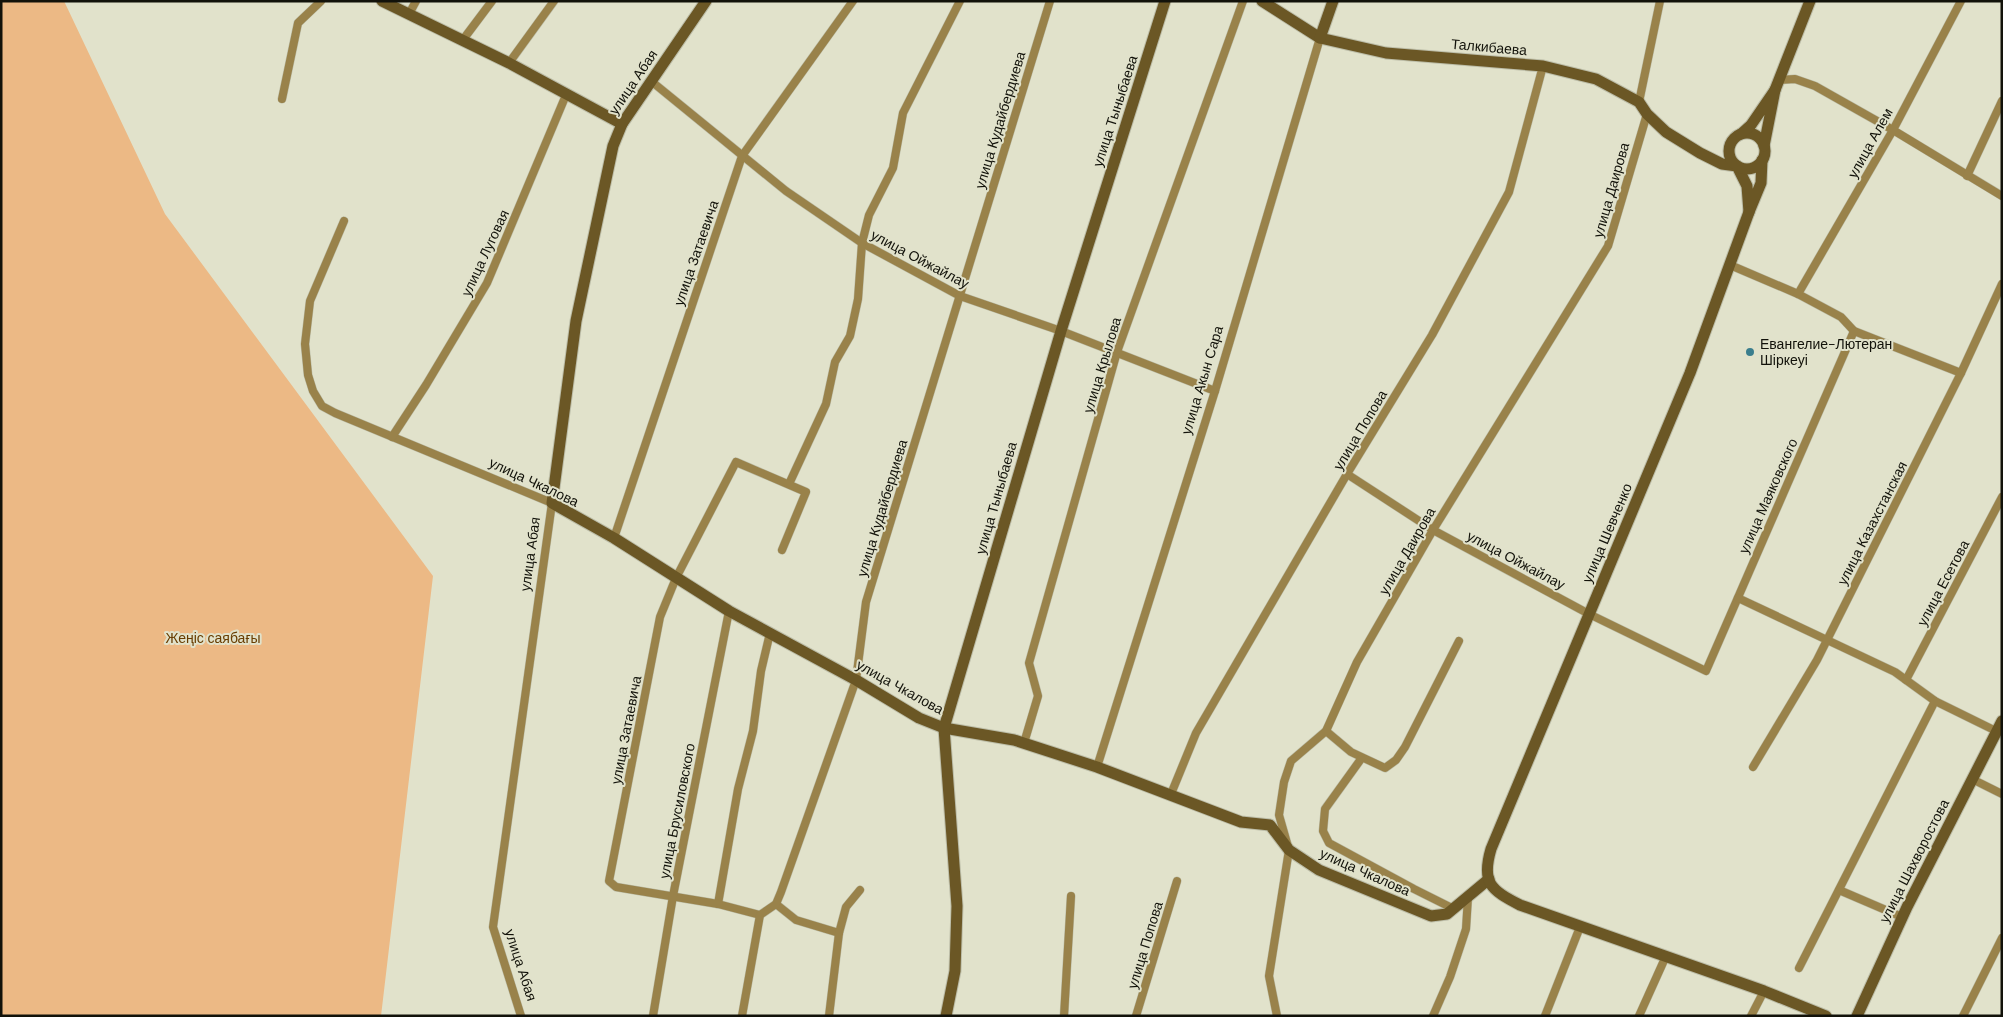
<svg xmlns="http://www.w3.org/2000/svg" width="2003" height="1017" font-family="'DM Sans',sans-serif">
  <rect width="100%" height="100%" fill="#e1e2cb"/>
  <polygon fill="#ecb985" points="1,1 64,1 165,214 433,576 381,1016 1,1016"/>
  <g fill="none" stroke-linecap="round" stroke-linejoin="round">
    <defs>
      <g id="street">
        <polyline points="409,14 416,1"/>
        <polyline points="462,41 492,1"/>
        <polyline points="509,63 554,1"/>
        <polyline points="1779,80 1795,79 1815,86 1893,130 2002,196"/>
        <polyline points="651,81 786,191 862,243 960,296 1061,331 1215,391"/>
        <polyline points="282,99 298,23 321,1"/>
        <polyline points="1639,102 1660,1"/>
        <polyline points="1967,176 2002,101"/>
        <polyline points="344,221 310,301 305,344 308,375 313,391 322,406 335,413 552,503 493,927 521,1016"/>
        <polyline points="1730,265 1798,294 1841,317 1854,331 1961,373"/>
        <polyline points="1798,294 1893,130 1961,1"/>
        <polyline points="392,437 426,385 487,283 566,95"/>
        <polyline points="1347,474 1433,530 1589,614 1706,671 1854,331"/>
        <polyline points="789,484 826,404 835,362 850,336 858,299 862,243 869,215 893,168 903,113 960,1"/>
        <polyline points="614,538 742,156 853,1"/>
        <polyline points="1738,598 1895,672 1935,701 1996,731"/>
        <polyline points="1906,680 2002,497"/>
        <polyline points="1326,731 1351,752 1385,768 1396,760 1405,747 1459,641"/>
        <polyline points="1024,743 1038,696 1029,663 1117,352 1243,1"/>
        <polyline points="1361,759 1325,809 1323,831 1329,843 1414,889 1454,909"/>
        <polyline points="1097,767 1215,391 1320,38"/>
        <polyline points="1753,767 1817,660 1961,373 2002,284"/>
        <polyline points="1972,779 2002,794"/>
        <polyline points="1171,794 1196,733 1347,474 1432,335 1509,192 1543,66"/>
        <polyline points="1839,890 1902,917"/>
        <polyline points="718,904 738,789 753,731 761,671 770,633"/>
        <polyline points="776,904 796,920 839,933"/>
        <polyline points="760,915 718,904 616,887 609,881 660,617 676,578 736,462 806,492 782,550"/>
        <polyline points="1799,968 1935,701"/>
        <polyline points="653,1016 673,896 729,611"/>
        <polyline points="742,1016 760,915 776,904 781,892 856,680 866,602 1050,1"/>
        <polyline points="829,1016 839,933 846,907 860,890"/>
        <polyline points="1064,1016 1071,896"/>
        <polyline points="1136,1016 1177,881"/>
        <polyline points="1277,1016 1269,976 1289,850 1279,815 1284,782 1291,761 1326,731 1357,662 1433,530 1608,246 1647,114"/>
        <polyline points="1433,1016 1450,977 1466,929 1468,897"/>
        <polyline points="1545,1016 1580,927"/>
        <polyline points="1639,1016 1666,956"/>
        <polyline points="1751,1016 1764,991"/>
        <polyline points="1963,1016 2002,938"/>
      </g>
      <g id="secondary">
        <polyline points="382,1 509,63 622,124"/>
        <polyline points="706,1 622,124 613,146 576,321 552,503 614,538 729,611 856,680 919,718 944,728 1014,740 1097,767 1241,822 1270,825 1289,850 1319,870 1431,916 1447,914 1489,879"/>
        <polyline points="1262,1 1320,38 1386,53 1543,66 1596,79 1639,102 1647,114 1666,132 1700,153 1722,164 1737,166 1747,186 1749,212 1761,183 1762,160"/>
        <polyline points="1320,38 1333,1"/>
        <polyline points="1775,90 1810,1"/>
        <circle cx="1747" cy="151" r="18"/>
        <polyline points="1741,134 1751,125 1775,90 1764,146"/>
        <path d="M1749,212L1690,373L1491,849C1481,883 1491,890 1520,905L1764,991L1826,1016"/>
        <polyline points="946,1016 955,971 957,906 944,728 1061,331 1165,1"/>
        <polyline points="1857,1016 1907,907 2002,721"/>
      </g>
    </defs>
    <use href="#street" stroke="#bcbda8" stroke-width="9"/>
    <use href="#secondary" stroke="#bcbda8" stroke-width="13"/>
    <use href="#street" stroke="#99824a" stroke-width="8"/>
    <use href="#secondary" stroke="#6b5725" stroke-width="11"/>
  </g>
  <circle fill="#3a7e8d" stroke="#e1e2cb" stroke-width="2" cx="1750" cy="352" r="5"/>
  <g text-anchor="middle" stroke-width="4" stroke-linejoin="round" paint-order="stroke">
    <g font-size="14" fill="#12120a" stroke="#e1e2cb">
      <text transform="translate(1489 47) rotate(5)" y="5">Талкибаева</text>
      <text transform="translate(633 82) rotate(-56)" y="5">улица Абая</text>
      <text transform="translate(1115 111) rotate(-72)" y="5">улица Тыныбаева</text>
      <text transform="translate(1000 120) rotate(-73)" y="5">улица Кудайбердиева</text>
      <text transform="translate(1870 143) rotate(-61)" y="5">улица Алем</text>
      <text transform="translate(1611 190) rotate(-74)" y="5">улица Даирова</text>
      <text transform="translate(485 253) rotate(-65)" y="5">улица Луговая</text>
      <text transform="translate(696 253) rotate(-71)" y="5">улица Затаевича</text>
      <text transform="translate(920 259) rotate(28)" y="5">улица Ойжайлау</text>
      <text transform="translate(1102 365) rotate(-73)" y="5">улица Крылова</text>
      <text transform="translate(1202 380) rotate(-73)" y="5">улица Акын Сара</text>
      <text transform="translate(1360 430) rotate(-59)" y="5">улица Попова</text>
      <text transform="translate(534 482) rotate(25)" y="5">улица Чкалова</text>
      <text transform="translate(1768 496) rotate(-66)" y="5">улица Маяковского</text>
      <text transform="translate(996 498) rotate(-74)" y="5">улица Тыныбаева</text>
      <text transform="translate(882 508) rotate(-73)" y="5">улица Кудайбердиева</text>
      <text transform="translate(1872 523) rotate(-63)" y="5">улица Казахстанская</text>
      <text transform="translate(1607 533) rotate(-67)" y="5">улица Шевченко</text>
      <text transform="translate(1407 551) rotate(-60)" y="5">улица Даирова</text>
      <text transform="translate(530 554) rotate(-82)" y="5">улица Абая</text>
      <text transform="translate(1516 560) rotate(28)" y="5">улица Ойжайлау</text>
      <text transform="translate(1943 583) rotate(-62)" y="5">улица Есетова</text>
      <text transform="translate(900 687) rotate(29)" y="5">улица Чкалова</text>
      <text transform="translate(626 730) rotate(-79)" y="5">улица Затаевича</text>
      <text transform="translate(677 811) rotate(-79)" y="5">улица Брусиловского</text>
      <text transform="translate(1914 861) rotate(-63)" y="5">улица Шахворостова</text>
      <text transform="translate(1365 872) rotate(24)" y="5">улица Чкалова</text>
      <text transform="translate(1145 945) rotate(-73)" y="5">улица Попова</text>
      <text transform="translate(521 965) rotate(72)" y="5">улица Абая</text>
    </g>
    <g font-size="14" fill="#12120a" stroke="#e1e2cb" text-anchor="start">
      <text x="1760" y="349">Евангелие-Лютеран<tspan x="1760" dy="16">Шіркеуі</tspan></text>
    </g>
    <g font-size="14" fill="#683d01" stroke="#e1e2cb">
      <text x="213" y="643">Жеңіс саябағы</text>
    </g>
  </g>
  <rect width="2003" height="1017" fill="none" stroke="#12120a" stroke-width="5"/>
</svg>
